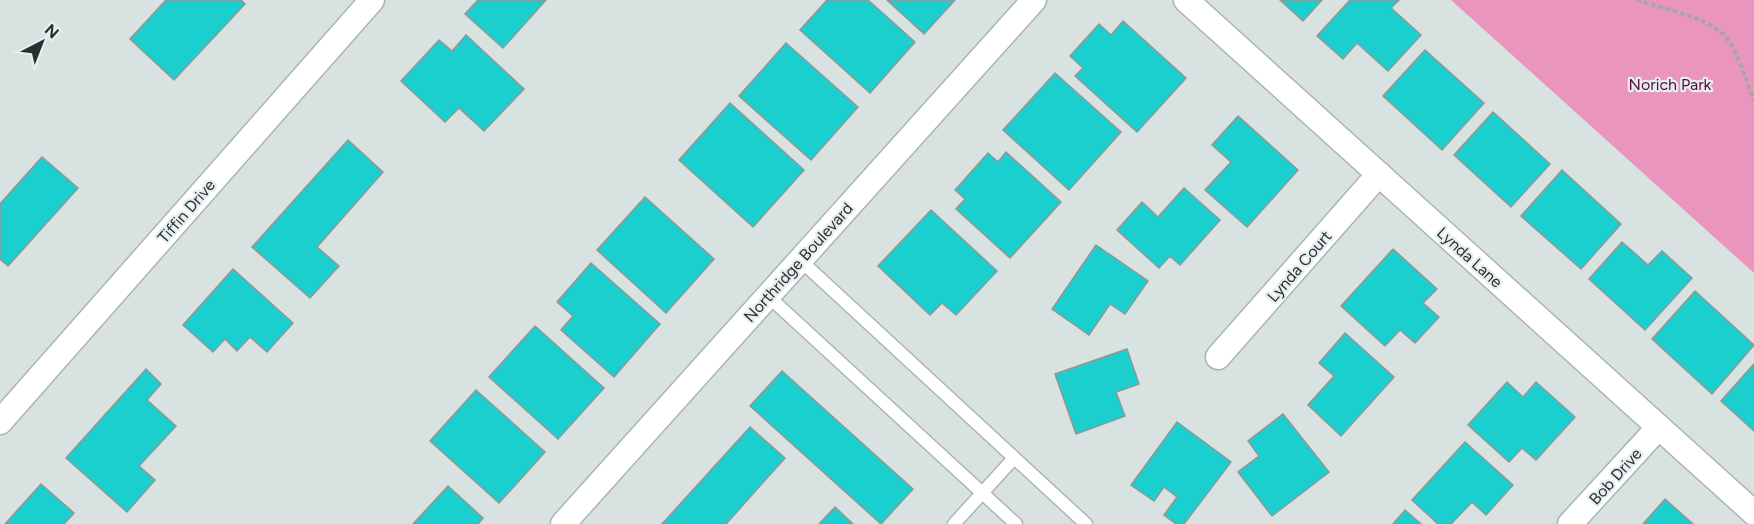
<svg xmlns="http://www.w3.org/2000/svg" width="1754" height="524" font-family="Figtree,sans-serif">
  <rect width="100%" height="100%" fill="#d8e2e1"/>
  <polygon fill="#e995bd" points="1451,0 1754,0 1754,273"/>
  <g fill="#1ccfcf" stroke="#8f9797" stroke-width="1.5">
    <polygon points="166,0 241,0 245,4 174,80 130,39"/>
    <polygon points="478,0 546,0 503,48 465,14"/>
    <polygon points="827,0 868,0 915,42 870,93 800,30"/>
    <polygon points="887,0 955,0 924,34"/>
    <polygon points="1280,0 1322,0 1303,21"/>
    <polygon points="1350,0 1399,0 1391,8 1421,35 1388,71 1357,43 1343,59 1317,36"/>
    <polygon points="1123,21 1186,78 1137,132 1075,76 1083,68 1070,56 1099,24 1111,35"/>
    <polygon points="466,35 524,89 484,131 459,108 445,122 401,81 439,40 452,51"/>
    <polygon points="786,43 858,107 811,160 739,96"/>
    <polygon points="1425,50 1484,103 1442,150 1383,96"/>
    <polygon points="1055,73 1121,132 1069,190 1003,130"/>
    <polygon points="730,103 804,170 753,227 679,160"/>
    <polygon points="1493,112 1550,164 1511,207 1454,155"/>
    <polygon points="1238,116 1298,170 1247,227 1205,190 1231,162 1212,145"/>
    <polygon points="348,140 383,172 317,247 339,266 310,298 252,247"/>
    <polygon points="1006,152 1061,202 1010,258 956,209 965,199 955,190 988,153 998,162"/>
    <polygon points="42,157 78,188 8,266 0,259 0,204"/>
    <polygon points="1562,170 1621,224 1581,269 1521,216"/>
    <polygon points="1184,188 1220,220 1180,265 1170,256 1159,268 1117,230 1142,202 1158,217"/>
    <polygon points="645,197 714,259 666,313 597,250"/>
    <polygon points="931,210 997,271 956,315 942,303 930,315 878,266"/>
    <polygon points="1622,242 1648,265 1662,251 1692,278 1645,330 1589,279"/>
    <polygon points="1096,245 1148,281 1125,314 1110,304 1089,335 1052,309"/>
    <polygon points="1393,249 1437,289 1423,303 1439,317 1415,343 1400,330 1385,346 1341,306"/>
    <polygon points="591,263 660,324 614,377 561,330 573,316 557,302"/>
    <polygon points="233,269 293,323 267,352 250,337 237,351 225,339 213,352 183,325"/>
    <polygon points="1695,291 1754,345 1712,394 1652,339"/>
    <polygon points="535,326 604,388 558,439 489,377"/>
    <polygon points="1345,333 1394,377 1341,436 1308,405 1334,376 1319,363"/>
    <polygon points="1127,349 1139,384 1116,392 1125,416 1076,434 1055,374"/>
    <polygon points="1754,364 1754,431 1721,401"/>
    <polygon points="146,369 161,384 147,400 176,426 139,466 155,480 127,512 66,458"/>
    <polygon points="782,371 913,489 881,524 750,406"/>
    <polygon points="1507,382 1523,397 1536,382 1575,417 1536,460 1522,448 1509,462 1468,425"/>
    <polygon points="476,390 545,452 499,503 430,441"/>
    <polygon points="1283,414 1329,472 1272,516 1238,472 1259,456 1248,441"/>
    <polygon points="1177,422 1231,462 1184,524 1176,524 1164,515 1177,497 1164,487 1154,501 1131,485"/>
    <polygon points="750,427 785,458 726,524 662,524"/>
    <polygon points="1465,442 1513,485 1486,515 1472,502 1451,524 1438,524 1412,500"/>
    <polygon points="41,484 74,513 64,524 5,524"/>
    <polygon points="448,486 483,518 478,524 413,524"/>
    <polygon points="1665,499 1693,524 1643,524"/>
    <polygon points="835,507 853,524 819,524"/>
    <polygon points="1405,510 1421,524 1393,524"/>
  </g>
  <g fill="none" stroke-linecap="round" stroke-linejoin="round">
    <defs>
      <g id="lane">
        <polyline points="800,260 1086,524"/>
        <polyline points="768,296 1016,524"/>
        <polyline points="954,524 1014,458"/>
      </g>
      <g id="street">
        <polyline points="1186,0 1754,513"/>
        <polyline points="1218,357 1379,174"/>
        <polyline points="0,422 372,0"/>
        <polyline points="563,524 1034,0"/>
        <polyline points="1570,524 1659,427"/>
      </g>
    </defs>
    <use href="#lane" stroke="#acb5b5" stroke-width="15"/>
    <use href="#street" stroke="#acb5b5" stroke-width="27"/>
    <path stroke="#a1a8a8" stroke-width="4" stroke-dasharray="4.5 3" stroke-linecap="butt" d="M1637,0C1659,7 1707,18 1723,34C1738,49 1746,82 1754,101"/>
    <use href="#lane" stroke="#fff" stroke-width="12"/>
    <use href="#street" stroke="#fff" stroke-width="24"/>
  </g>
  <g text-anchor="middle" stroke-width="4.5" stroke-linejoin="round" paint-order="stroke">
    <g font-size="16" fill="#5e063c" stroke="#e5efef">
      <text x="1670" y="90">Norich Park</text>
    </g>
    <g font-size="16" fill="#2c2f2f" stroke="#e5efef">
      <text transform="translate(186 211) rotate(-49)" y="6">Tiffin Drive</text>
      <text transform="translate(1470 257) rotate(42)" y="6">Lynda Lane</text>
      <text transform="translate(798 262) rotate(-48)" y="6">Northridge Boulevard</text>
      <text transform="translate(1299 266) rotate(-49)" y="6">Lynda Court</text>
      <text transform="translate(1615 476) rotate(-48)" y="6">Bob Drive</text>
    </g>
  </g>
  <g transform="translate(42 42) rotate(42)" stroke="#e5efef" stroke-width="4.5" paint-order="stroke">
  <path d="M0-4.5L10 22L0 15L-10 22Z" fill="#2c2f2f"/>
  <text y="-9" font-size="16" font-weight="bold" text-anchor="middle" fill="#2c2f2f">N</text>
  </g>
</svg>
